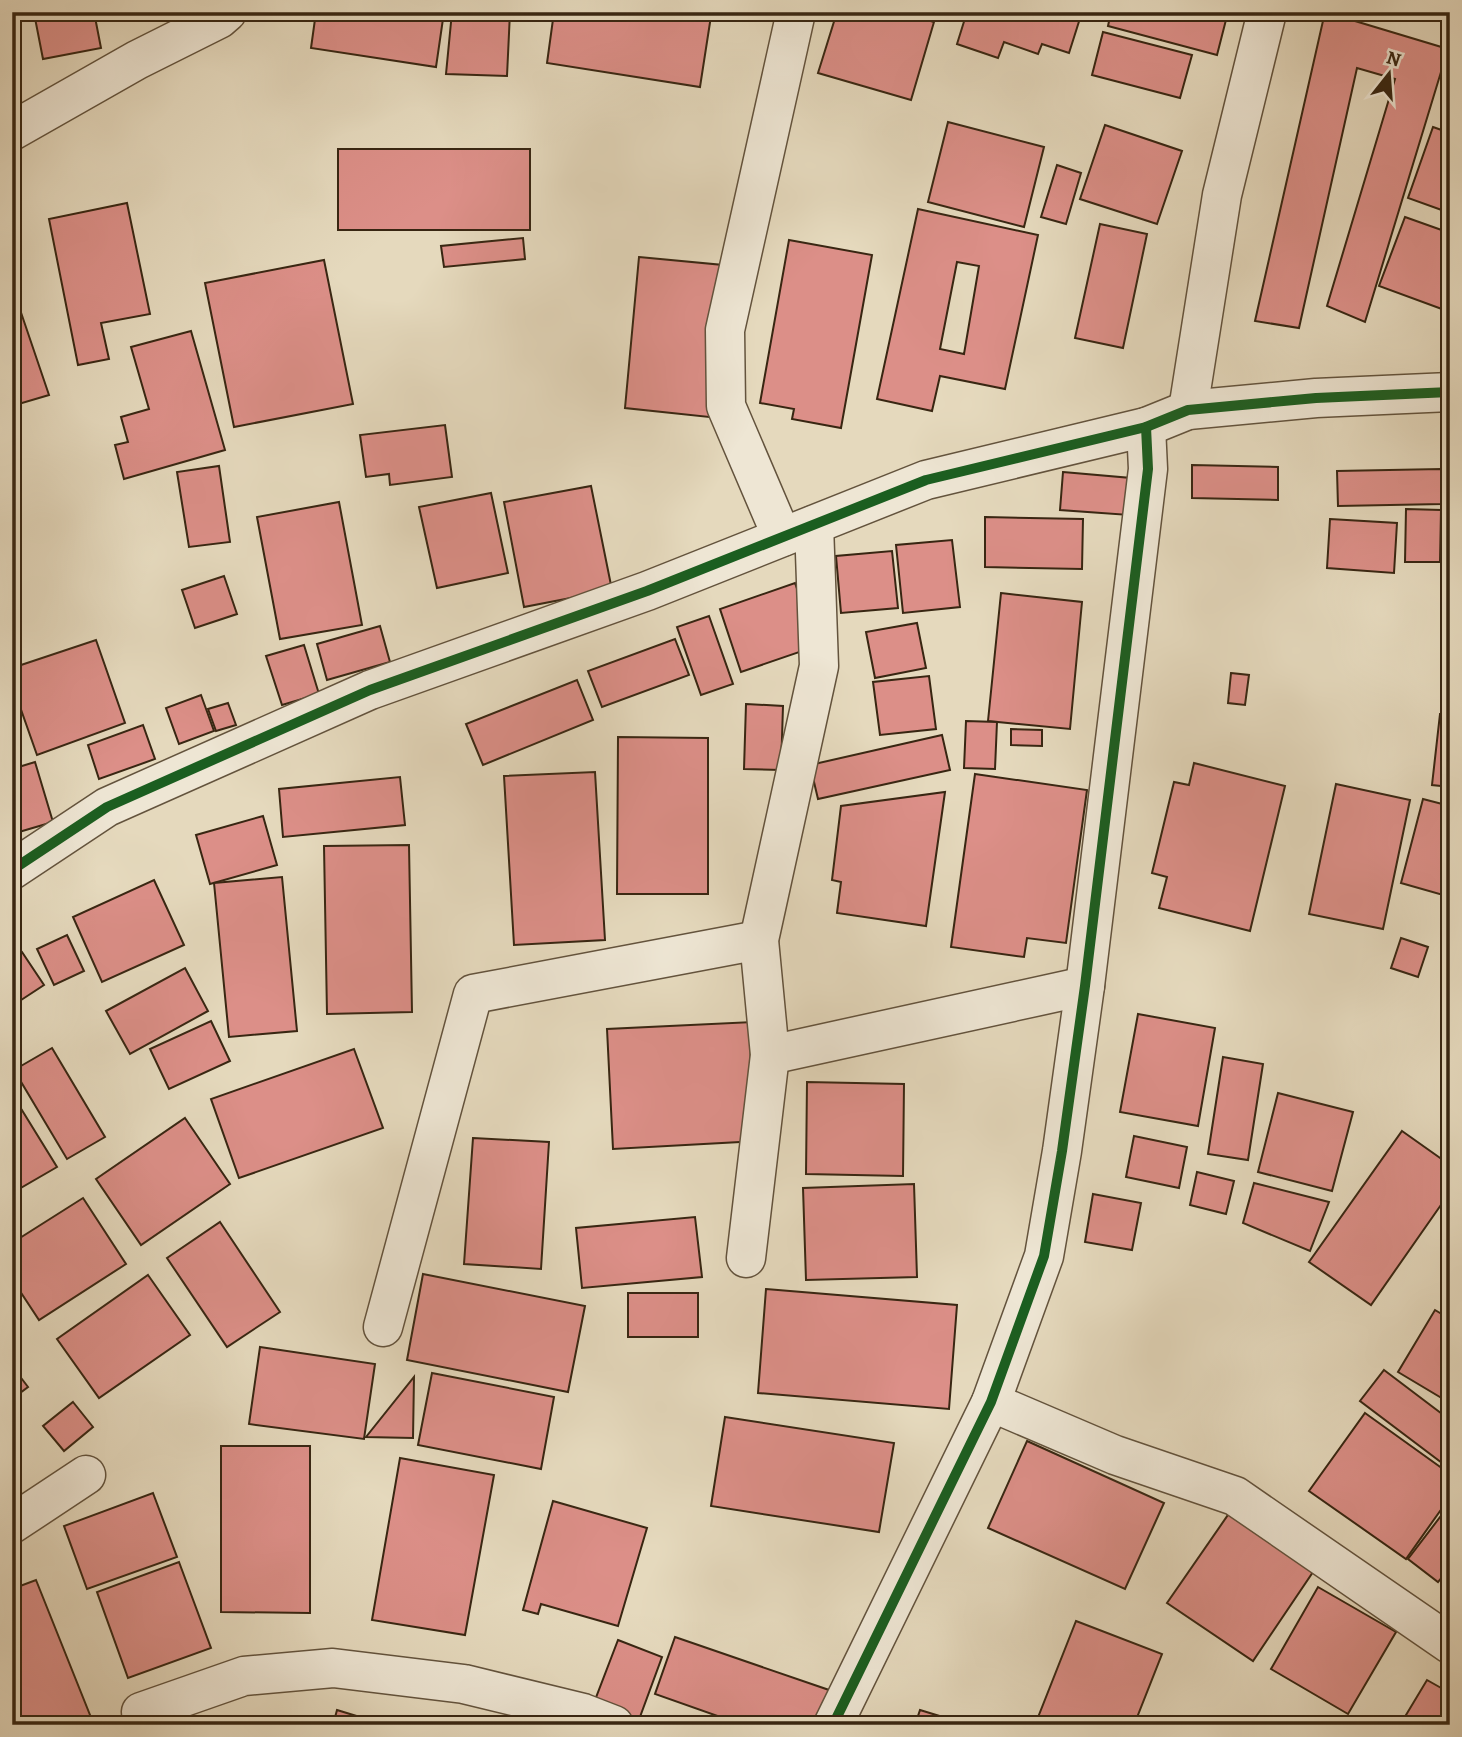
<svg xmlns="http://www.w3.org/2000/svg" width="1462" height="1737" font-family="Alegreya,serif">
  <rect width="100%" height="100%" fill="#e5d9bd"/>
  <filter id="stains"><feTurbulence type="fractalNoise" baseFrequency=".00286" numOctaves="4"/><feColorMatrix values="0 0 0 0 .2 0 0 0 0 .09 0 0 0 0 .02 0 0 0 .5 -.17"/></filter>
  <radialGradient id="worn" r=".72"><stop offset=".6" stop-color="#630" stop-opacity="0"/><stop offset="1" stop-color="#630" stop-opacity=".3"/></radialGradient>
  <g fill="#dc8f88" stroke="#382612" stroke-width="2" fill-rule="evenodd">
    <polygon points="94,12 101,48 43,59 34,13"/>
    <polygon points="316,12 444,12 436,67 311,48"/>
    <polygon points="452,12 510,12 507,76 446,74"/>
    <polygon points="554,12 690,12 711,16 700,87 547,63"/>
    <polygon points="837,12 901,12 934,22 911,100 818,73"/>
    <polygon points="967,12 1082,12 1069,53 1042,44 1038,54 1004,42 998,58 957,44"/>
    <polygon points="1111,12 1228,12 1217,55 1108,26"/>
    <polygon points="1325,12 1448,49 1365,322 1327,306 1395,79 1357,68 1299,328 1255,321"/>
    <polygon points="1103,32 1192,55 1180,98 1092,75"/>
    <polygon points="948,122 1044,147 1024,227 928,202"/>
    <polygon points="1105,125 1182,151 1157,224 1080,199"/>
    <polygon points="1433,127 1450,133 1450,213 1408,198"/>
    <rect x="338" y="149" width="192" height="81"/>
    <polygon points="1057,165 1081,173 1066,224 1041,217"/>
    <polygon points="127,203 150,314 101,323 109,359 78,365 49,219"/>
    <path d="M918,209L1038,235L1005,389L940,376L932,411L877,399ZM957,262L979,266L964,354L940,349Z"/>
    <polygon points="1405,217 1450,233 1450,312 1379,286"/>
    <polygon points="1100,224 1147,234 1123,348 1075,338"/>
    <polygon points="523,238 525,259 444,267 441,246"/>
    <polygon points="789,240 872,255 841,428 792,419 794,409 760,403"/>
    <polygon points="639,257 723,265 709,417 625,408"/>
    <polygon points="324,260 353,404 234,427 205,283"/>
    <polygon points="12,286 49,395 12,406"/>
    <polygon points="191,331 225,450 124,479 115,445 128,442 121,417 149,409 131,347"/>
    <polygon points="445,425 452,477 390,485 389,474 366,477 360,435"/>
    <polygon points="1192,465 1278,467 1278,500 1192,498"/>
    <polygon points="219,466 230,542 189,547 177,472"/>
    <polygon points="1441,469 1442,504 1338,506 1337,471"/>
    <polygon points="1063,472 1131,478 1129,515 1060,510"/>
    <polygon points="591,486 612,590 524,607 504,502"/>
    <polygon points="491,493 508,573 437,588 419,507"/>
    <polygon points="339,502 362,625 280,639 257,517"/>
    <polygon points="1406,509 1441,510 1440,562 1405,562"/>
    <polygon points="985,517 1083,519 1082,569 985,567"/>
    <polygon points="1330,519 1397,523 1394,573 1327,568"/>
    <polygon points="952,540 960,607 903,613 896,545"/>
    <polygon points="892,551 898,608 841,613 836,556"/>
    <polygon points="224,576 237,614 195,628 182,590"/>
    <polygon points="795,583 817,646 741,672 720,609"/>
    <polygon points="1001,593 1082,602 1070,729 988,721"/>
    <polygon points="709,616 733,684 701,695 677,627"/>
    <polygon points="917,623 926,668 875,678 866,632"/>
    <polygon points="380,626 390,662 327,680 317,644"/>
    <polygon points="675,639 689,675 602,707 588,671"/>
    <polygon points="96,640 125,723 37,755 12,684 12,668"/>
    <polygon points="304,645 319,694 282,705 266,656"/>
    <polygon points="1231,673 1249,675 1245,705 1228,703"/>
    <polygon points="929,676 936,729 880,735 873,682"/>
    <polygon points="577,680 593,720 483,765 466,724"/>
    <polygon points="201,695 214,731 179,744 166,708"/>
    <polygon points="228,703 236,725 216,731 208,709"/>
    <polygon points="746,704 783,706 781,770 744,769"/>
    <polygon points="1440,714 1450,715 1450,787 1432,785"/>
    <polygon points="966,721 997,722 995,769 964,768"/>
    <polygon points="143,725 155,759 99,779 88,745"/>
    <polygon points="1011,729 1042,730 1042,746 1011,745"/>
    <polygon points="942,735 950,770 818,799 810,765"/>
    <polygon points="618,737 708,738 708,894 617,894"/>
    <polygon points="35,762 53,822 19,832 12,809 12,769"/>
    <polygon points="1194,763 1285,786 1250,931 1159,908 1167,877 1152,873 1174,782 1189,785"/>
    <polygon points="595,772 605,940 514,945 504,776"/>
    <polygon points="975,774 1087,790 1066,943 1027,938 1024,957 951,947"/>
    <polygon points="400,777 405,825 283,837 279,789"/>
    <polygon points="1336,784 1410,800 1383,929 1309,914"/>
    <polygon points="945,792 926,926 837,913 841,882 832,880 841,806"/>
    <polygon points="1423,799 1450,806 1450,897 1401,883"/>
    <polygon points="263,816 277,865 210,884 196,835"/>
    <polygon points="409,845 412,1012 327,1014 324,846"/>
    <polygon points="282,877 297,1031 229,1037 214,883"/>
    <polygon points="154,880 184,945 102,982 73,917"/>
    <polygon points="67,935 84,971 54,985 37,949"/>
    <polygon points="1401,938 1428,947 1418,977 1391,968"/>
    <polygon points="22,952 44,985 12,1006 12,958"/>
    <polygon points="185,968 208,1011 130,1054 106,1011"/>
    <polygon points="1138,1014 1215,1028 1198,1126 1120,1112"/>
    <polygon points="211,1021 230,1061 169,1089 150,1049"/>
    <polygon points="753,1022 758,1141 613,1149 607,1029"/>
    <polygon points="52,1048 105,1137 67,1159 14,1070"/>
    <polygon points="354,1049 383,1128 239,1178 211,1099"/>
    <polygon points="1223,1057 1263,1064 1248,1160 1208,1154"/>
    <polygon points="807,1082 904,1084 903,1176 806,1174"/>
    <polygon points="1278,1093 1353,1112 1332,1191 1258,1172"/>
    <polygon points="12,1094 57,1167 12,1193"/>
    <polygon points="185,1118 230,1184 141,1245 96,1179"/>
    <polygon points="1402,1131 1450,1165 1450,1192 1371,1305 1309,1262"/>
    <polygon points="1134,1136 1187,1147 1179,1188 1126,1177"/>
    <polygon points="473,1138 549,1142 541,1269 464,1264"/>
    <polygon points="1197,1172 1234,1181 1226,1214 1190,1205"/>
    <polygon points="1254,1183 1329,1202 1310,1251 1243,1223"/>
    <polygon points="914,1184 917,1277 806,1280 803,1188"/>
    <polygon points="1093,1194 1141,1203 1132,1250 1085,1242"/>
    <polygon points="83,1198 126,1264 39,1320 12,1279 12,1243"/>
    <polygon points="695,1217 702,1277 582,1288 576,1228"/>
    <polygon points="220,1222 280,1312 227,1347 167,1258"/>
    <polygon points="423,1274 585,1306 568,1392 407,1360"/>
    <polygon points="148,1275 190,1335 99,1398 57,1339"/>
    <polygon points="766,1289 957,1305 949,1409 758,1393"/>
    <rect x="628" y="1293" width="70" height="44"/>
    <polygon points="1435,1310 1450,1319 1450,1403 1398,1372"/>
    <polygon points="260,1347 375,1364 364,1439 249,1424"/>
    <polygon points="12,1366 28,1387 12,1399"/>
    <polygon points="1384,1370 1450,1420 1450,1469 1360,1401"/>
    <polygon points="432,1373 554,1397 541,1469 418,1445"/>
    <polygon points="414,1377 413,1438 366,1437"/>
    <polygon points="73,1402 93,1427 64,1451 43,1426"/>
    <polygon points="1365,1413 1450,1474 1450,1497 1406,1559 1309,1491"/>
    <polygon points="725,1417 894,1443 879,1532 711,1506"/>
    <polygon points="1027,1441 1164,1503 1125,1589 988,1528"/>
    <polygon points="221,1446 310,1446 310,1613 221,1612"/>
    <polygon points="400,1458 494,1475 465,1635 372,1620"/>
    <polygon points="153,1493 177,1557 87,1589 64,1526"/>
    <polygon points="553,1501 647,1528 618,1626 541,1604 538,1614 523,1610"/>
    <polygon points="1450,1504 1450,1567 1438,1582 1408,1559"/>
    <polygon points="1230,1512 1315,1569 1253,1661 1167,1603"/>
    <polygon points="179,1562 211,1648 128,1678 97,1592"/>
    <polygon points="36,1580 94,1725 12,1725 12,1589"/>
    <polygon points="1318,1587 1396,1632 1348,1714 1271,1669"/>
    <polygon points="1076,1621 1162,1654 1134,1725 1035,1725"/>
    <polygon points="675,1637 829,1690 818,1725 743,1725 655,1694"/>
    <polygon points="618,1640 662,1657 637,1725 592,1708"/>
    <polygon points="1427,1680 1450,1693 1450,1725 1400,1725"/>
    <polygon points="337,1710 386,1725 333,1725"/>
    <polygon points="920,1710 969,1725 915,1725"/>
  </g>
  <g fill="none" stroke-linecap="round" stroke-linejoin="round">
    <defs>
      <g id="minor">
        <polyline points="12,131 137,60 219,19 227,12"/>
        <polyline points="1188,410 1222,195 1267,12"/>
        <polyline points="782,537 726,406 725,330 796,12"/>
        <polyline points="770,1055 1085,986"/>
        <polyline points="746,1258 770,1055 759,940 819,666 814,525"/>
        <polyline points="383,1327 473,994 759,940"/>
        <polyline points="991,1402 1115,1455 1235,1496 1450,1644"/>
        <polyline points="12,1524 86,1475"/>
        <polyline points="141,1712 244,1676 333,1668 464,1684 583,1713 614,1725"/>
        <polyline points="833,1725 991,1402 1044,1256 1062,1151 1085,986 1148,469 1146,427"/>
      </g>
      <polyline id="tertiary" points="12,870 107,807 370,690 647,591 926,480 1146,427 1188,410 1316,398 1450,392"/>
    </defs>
    <use href="#minor" stroke="#63533d" stroke-width="41"/>
    <use href="#tertiary" stroke="#63533d" stroke-width="41"/>
    <use href="#minor" stroke="#eee6d4" stroke-width="38"/>
    <use href="#tertiary" stroke="#eee6d4" stroke-width="38"/>
    <defs>
      <g id="cycleway">
        <polyline points="12,870 107,807 370,690 647,591 926,480 1146,427 1188,410 1316,398 1450,392"/>
        <polyline points="833,1725 991,1402 1044,1256 1062,1151 1085,986 1148,469 1146,427"/>
      </g>
    </defs>
    <use href="#cycleway" stroke="#eee6d4" stroke-width="15"/>
    <use href="#cycleway" stroke="#1b5e20" stroke-width="10"/>
  </g>
  <rect width="1462" height="1737" fill="none" stroke="#e5d9bd" stroke-width="42"/>
  <rect x="14" y="14" width="1434" height="1709" fill="none" stroke="#382612" stroke-width="3.5"/>
  <rect x="21" y="21" width="1420" height="1695" fill="none" stroke="#382612" stroke-width="2"/>
  <g transform="translate(1389 74) rotate(17)" stroke="#eee6d4" stroke-width="5" paint-order="stroke">
  <path d="M0-5L12 26L0 18L-12 26Z" fill="#382612"/>
  <text y="-10" font-size="19" font-weight="bold" text-anchor="middle" fill="#382612">N</text>
  </g>
  <rect width="100%" height="100%" filter="url(#stains)"/>
  <rect width="100%" height="100%" fill="url(#worn)"/>
</svg>
